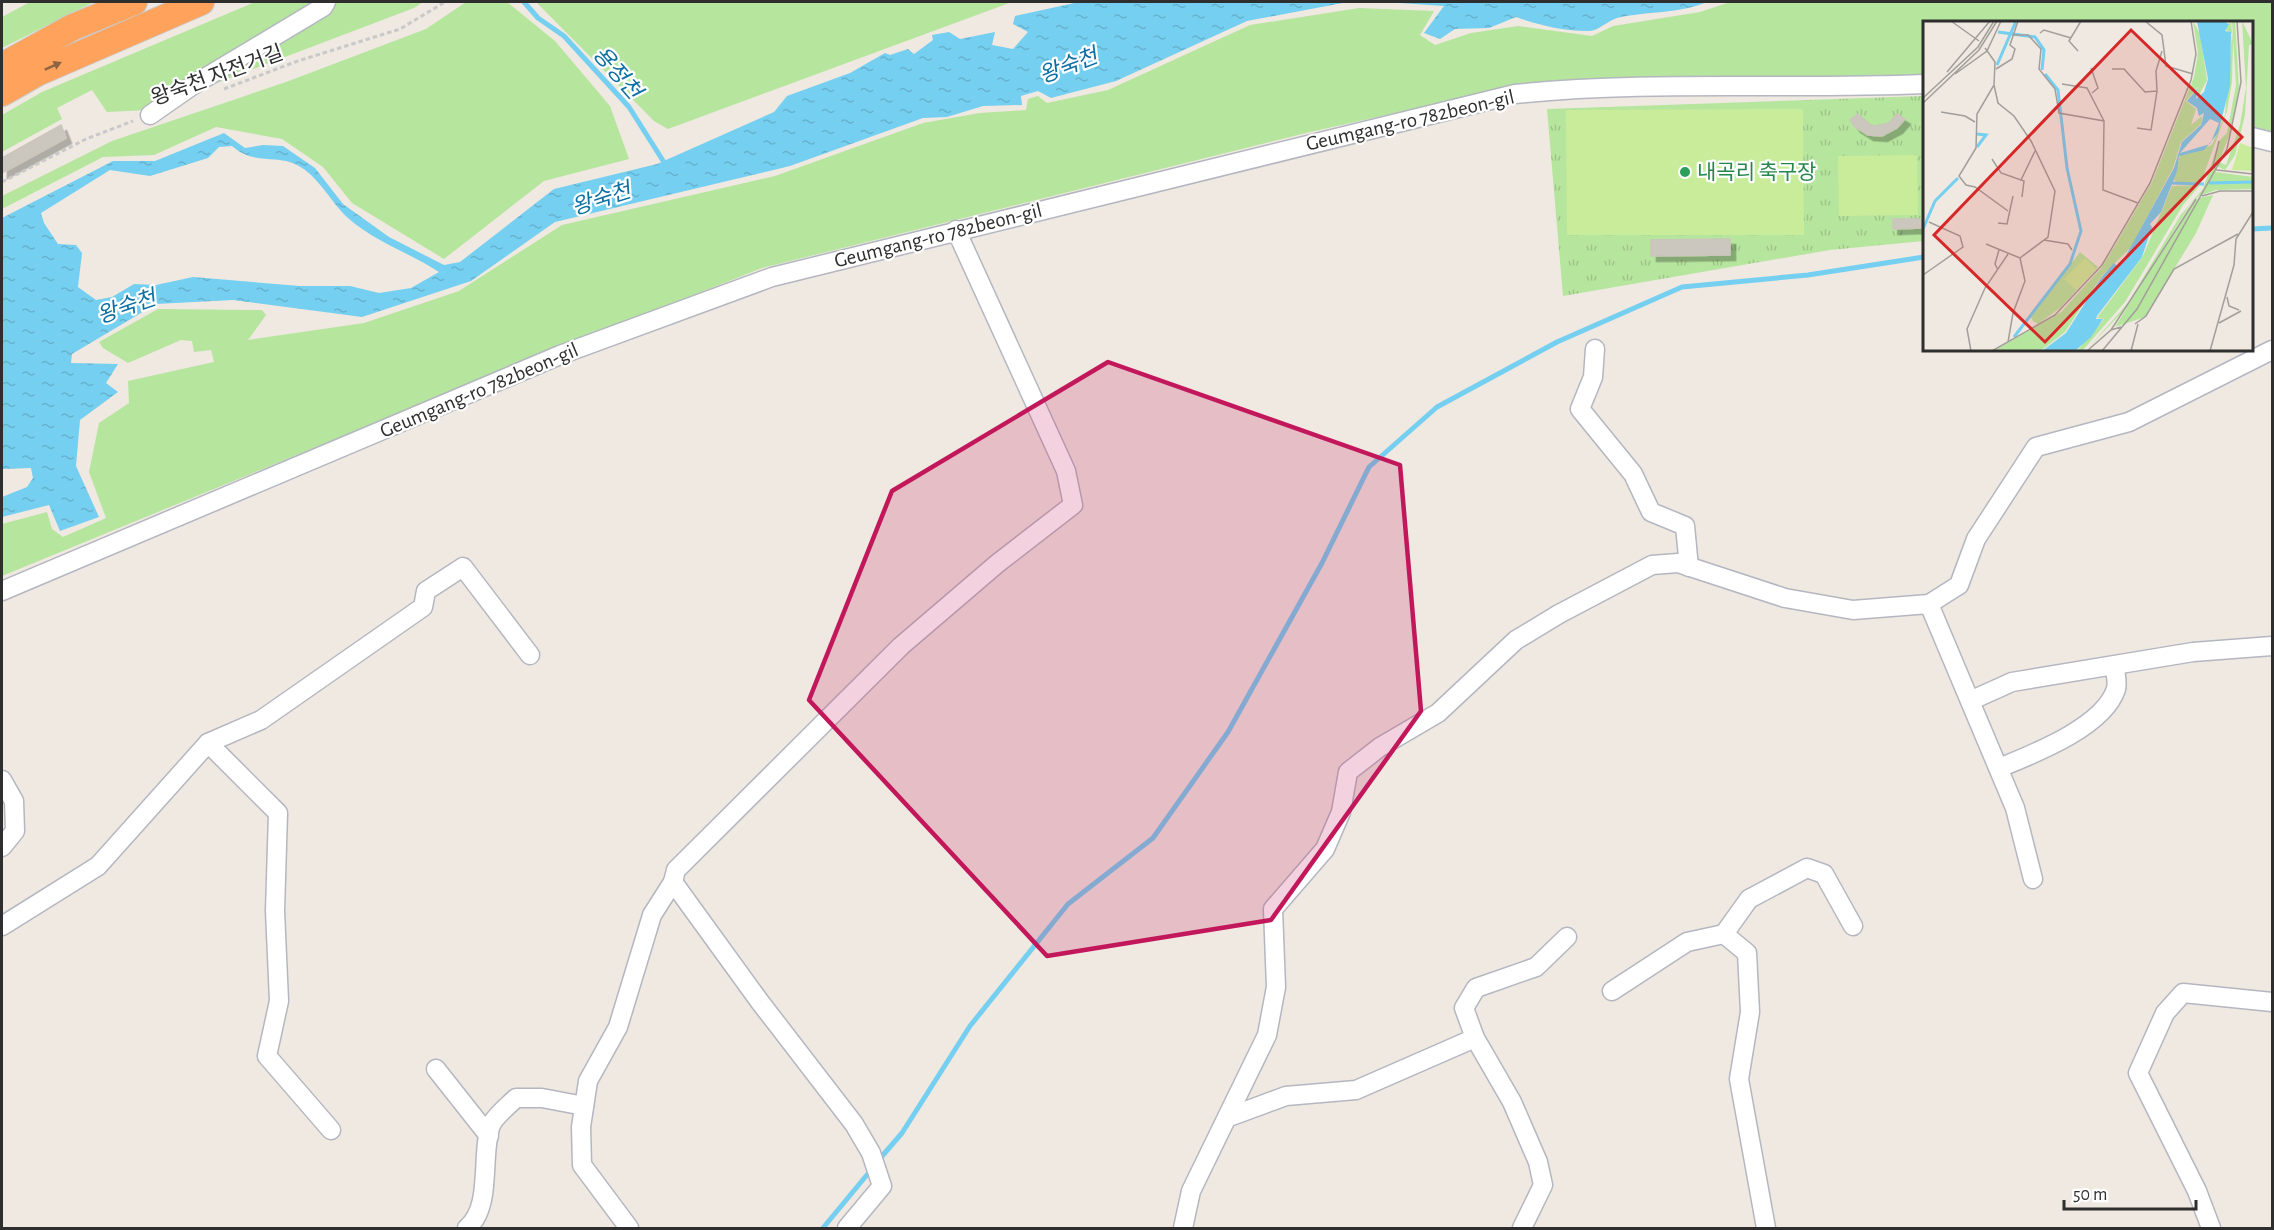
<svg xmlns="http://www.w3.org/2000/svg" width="2274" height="1230" font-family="'Alegreya Sans','Noto Sans KR',sans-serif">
  <defs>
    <pattern id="park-tufts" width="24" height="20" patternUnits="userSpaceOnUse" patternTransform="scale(1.5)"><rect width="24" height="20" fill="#b6e59e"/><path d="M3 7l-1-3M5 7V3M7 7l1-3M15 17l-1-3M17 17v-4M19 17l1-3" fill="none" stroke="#9dc588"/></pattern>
    <pattern id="water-ripples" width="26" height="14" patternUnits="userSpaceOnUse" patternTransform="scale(1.5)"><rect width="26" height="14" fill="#75cff0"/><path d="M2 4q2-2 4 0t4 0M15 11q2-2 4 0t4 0" fill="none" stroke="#66b2ce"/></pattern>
    <filter id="shadow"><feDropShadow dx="5.5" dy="5.5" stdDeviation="0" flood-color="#0004"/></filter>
  </defs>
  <rect width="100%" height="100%" fill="#efe9e1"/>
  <g fill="#b6e59e">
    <polygon points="30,2 94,2 2,48 2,17"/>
    <polygon points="255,2 317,2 149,110 107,112 92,90 57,108 62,119 2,152 2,115 42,92"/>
    <polygon points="331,2 423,2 414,8 201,89"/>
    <polygon points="466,2 507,2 555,41 610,106 629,159 544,181 444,259 352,203 323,167 282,139 216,127 154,155 103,157 2,209 2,196 112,141 286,82 426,29"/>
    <polygon points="536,2 1012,2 668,129 654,121"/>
    <polygon points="1730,2 2272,2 2272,137 2252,131 2252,22 1924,22 1924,75 1522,85 1310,132 762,268 504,370 2,576 2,524 47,512 52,529 63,537 106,518 89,472 99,423 129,403 128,381 214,362 211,350 194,352 192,341 181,340 128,363 103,348 99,342 158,309 262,310 266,315 248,340 364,323 459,291 562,225 775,176 923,123 980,113 1026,110 1028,99 1038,96 1047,103 1108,90 1250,25 1359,8 1434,11 1420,35 1435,45 1471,33 1518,26 1592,36 1613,26 1700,12"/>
  </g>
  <polygon fill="url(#park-tufts)" points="1924,96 1924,241 1830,250 1563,296 1547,109"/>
  <g fill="#c9ec9a">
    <polygon points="1803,109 1804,235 1567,235 1566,110"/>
    <polygon points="1917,155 1918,215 1839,216 1838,156"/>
  </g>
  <g fill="url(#water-ripples)" fill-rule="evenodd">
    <path d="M1079,2H1348L1247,21L1116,81L1051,98L1038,91L1021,96L1022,105L983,106L947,117L923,118L790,166L555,222L471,281L362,317L233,300L156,304L72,354L71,363L118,364L106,383L118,392L80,420L76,466L99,517L60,531L49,505L2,517V497L27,487L33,478L31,468L2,469V218L113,161H155L224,133L245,148L263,145L283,146L315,168L343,204L389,237L444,265L460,262L554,189L657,164L774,112L787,96L850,73L885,53L890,55L908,49L914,54L933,40L932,35L949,32L960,39L995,32L992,45L1013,49L1028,32L1013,24L1015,16ZM232,146C255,166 276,154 297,165C319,176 331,203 348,218C375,242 410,253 439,272L411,288L379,293L350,286H300L193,277L156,285L134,284L112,297L96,300L78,287L82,253L76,245L58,244L44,223L41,213L110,170L150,176L208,158L219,147Z"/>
    <path d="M1385,2H1707C1680,14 1646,11 1617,18C1607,21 1597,32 1588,31C1563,31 1539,25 1516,17L1489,28L1455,29L1440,39L1424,33L1444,6Z"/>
  </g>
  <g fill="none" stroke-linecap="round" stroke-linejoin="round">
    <g stroke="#75cff0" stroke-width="5">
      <polyline points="524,2 538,18 564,36 629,107 667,167"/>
      <polyline points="2252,229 2272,228"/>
      <polyline points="877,1162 902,1133 970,1026 1068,904 1153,838 1228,732 1322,563 1369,467 1437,407 1557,342 1682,287 1808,275 1924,257"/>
      <polyline points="823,1228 871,1170"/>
    </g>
  </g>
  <g fill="#cbc7bf" stroke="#cbc5ba" stroke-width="1.5" filter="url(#shadow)">
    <polygon points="1858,114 1870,125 1876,126 1889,123 1897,114 1905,119 1897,128 1882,136 1868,135 1855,127 1850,120"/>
    <polygon points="61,125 66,138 2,173 2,158"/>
    <polygon points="1893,219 1921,219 1921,228 1893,229"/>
    <polygon points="1730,239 1730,255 1651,256 1651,240"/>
  </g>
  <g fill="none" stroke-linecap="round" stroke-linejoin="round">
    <defs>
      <g id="minor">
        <polyline points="150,115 193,85 323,7 326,2"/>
        <polyline points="2252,137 2272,142"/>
        <polyline points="1595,349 1593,377 1580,409 1633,474 1651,512 1685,526 1689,567"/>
        <path d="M2,591L560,355L772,277L1515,94C1651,80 1788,90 1924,84"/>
        <polyline points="1929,604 2015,808 2033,879"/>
        <polyline points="1972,700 2012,682 2193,652 2272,646"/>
        <polyline points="208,743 278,813 275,911 279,1001 267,1056 331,1130"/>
        <path d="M1999,768C2033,754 2104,727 2116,689C2118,683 2115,673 2115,666"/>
        <polyline points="2,780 14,801 15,831 2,847"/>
        <polyline points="2,926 98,866 208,743 261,720 423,607 426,591 463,567 530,655"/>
        <polyline points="1724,934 1747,953 1750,1012 1739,1079 1766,1228"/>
        <polyline points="1612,991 1687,942 1724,934 1749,899 1807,868 1824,874 1853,926"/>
        <polyline points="436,1069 489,1136"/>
        <polyline points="1229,1117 1286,1096 1356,1090 1475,1038"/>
        <path d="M467,1228C493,1207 480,1154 491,1125C495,1116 509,1105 516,1098H542L584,1106"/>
        <polyline points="629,1228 582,1165 581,1127 588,1081 618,1027 652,915 673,882"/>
        <polyline points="847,1228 882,1186 871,1153 854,1124 760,1002 673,882 676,870 901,646 998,563 1073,505 1066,471 956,230"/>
        <polyline points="1183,1228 1191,1191 1267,1035 1276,987 1273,909 1325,849 1341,812 1348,772 1380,747 1438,713 1516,640 1559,614 1652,565 1678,563 1785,598 1853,610 1929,604 1959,585 1976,539 2036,447 2129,422 2272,350"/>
        <polyline points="1522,1228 1543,1185 1538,1162 1512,1102 1475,1038 1464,1008 1476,988 1536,967 1567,937"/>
        <polyline points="2211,1228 2197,1191 2138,1073 2165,1013 2183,993 2272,1002"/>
      </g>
      <g id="highway">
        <polyline points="2,66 73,27 134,2"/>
        <polyline points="2,93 37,73 201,2"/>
      </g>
    </defs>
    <use href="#minor" stroke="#b4b7c1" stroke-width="21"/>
    <use href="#highway" stroke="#c9c9c9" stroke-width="28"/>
    <g stroke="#c9c9c9" stroke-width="3" stroke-dasharray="4.5 3" stroke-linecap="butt">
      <polyline points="224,89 295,62 400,29 445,2"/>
      <polyline points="2,182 86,139 133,121"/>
    </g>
    <use href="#minor" stroke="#fff" stroke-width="18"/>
    <use href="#highway" stroke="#ffa35c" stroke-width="26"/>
  </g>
  <defs><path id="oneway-solid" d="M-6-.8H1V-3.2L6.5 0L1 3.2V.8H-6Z" transform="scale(1.5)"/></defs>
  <use fill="#8c6343" href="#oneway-solid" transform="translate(53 66) rotate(-24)"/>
  <path fill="#c2185b" fill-opacity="0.2" stroke="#c2185b" stroke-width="4.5" stroke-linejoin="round" d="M1108,362L1400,465L1421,711L1271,920L1047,956L809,700L892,491Z"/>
  <circle fill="#2e9e5b" stroke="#fff" stroke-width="2" cx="1685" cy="172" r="6"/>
  <g text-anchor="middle" stroke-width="4.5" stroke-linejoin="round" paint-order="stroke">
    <g font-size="21" fill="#2e2e2e" stroke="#fff">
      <text transform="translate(217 75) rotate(-20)" y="7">왕숙천 자전거길</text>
      <text transform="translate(1410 120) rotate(-13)" y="7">Geumgang-ro 782beon-gil</text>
      <text transform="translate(938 235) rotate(-14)" y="7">Geumgang-ro 782beon-gil</text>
      <text transform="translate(479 390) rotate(-23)" y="7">Geumgang-ro 782beon-gil</text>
    </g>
    <g font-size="21" fill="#27864d" stroke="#fff" text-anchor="start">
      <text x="1697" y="179">내곡리 축구장</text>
    </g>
    <g font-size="22" font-style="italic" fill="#0d6fa3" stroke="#fff">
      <text transform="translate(1068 65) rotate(-21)" y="8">왕숙천</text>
      <text transform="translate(618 72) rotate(49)" y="8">용정천</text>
      <text transform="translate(601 198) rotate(-18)" y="8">왕숙천</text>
      <text transform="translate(126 306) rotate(-19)" y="8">왕숙천</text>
    </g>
  </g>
  <g transform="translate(1923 21)">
    <rect width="330" height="330" fill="#efe9e1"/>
    <path d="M270,0L277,13L284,59L275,76V66L263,80L273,88L268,104L279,95L278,103L258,121L250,147L208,226L178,256L142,311L124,325L117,330H71L138,291L179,246L193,223L229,161L271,56L275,32ZM302,0H308L310,21L309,61L304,90L278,161L257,162L250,159L257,134L289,124L302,94L309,13L302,8L307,2ZM309,0H312L316,68L307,112L296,141L303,144L317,104L323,67L319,0L330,23L326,24L322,94L312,134L302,149L291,144L296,120L304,112L313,64ZM294,126L290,144L293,151L330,156V168L293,169L276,175L266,185L205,285L165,327L205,282L257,195L280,168ZM277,164L260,184L202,281L159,330H154L181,298L174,297L220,235L249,165Z" fill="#b6e59e"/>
    <path d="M290,174L273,212L222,296L192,306L266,186L276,177Z" fill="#b6e59e"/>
    <path d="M157,231L175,246L137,287L115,303L110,300L108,296Z" fill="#b6e59e"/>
    <path d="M317,122L330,127V150L309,149ZM162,237L173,248L153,269L141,258Z" fill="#c9ec9a"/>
    <path d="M274,0H300L306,3L302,10L308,11L307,65L295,112L281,129L256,135L254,150L238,191L227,203L229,206L219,236L174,295L173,298H180L168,316L152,330H119L143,312L178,257L191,242L194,245L201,238L251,147L259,121L278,104L281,92L276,95L274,87L264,80L275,67L273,78L281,71L285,58ZM287,98L296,102L287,123L257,132Z" fill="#75cff0" fill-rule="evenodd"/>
    <path fill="none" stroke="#75cff0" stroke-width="3" d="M75,11L112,16L121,29L119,49M74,44L93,0M54,113L63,114L54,126M247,162L281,163M286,162L330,161M0,208L12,180L35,157M91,316L147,243L158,210L144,147L135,69L122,53"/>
    <path fill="none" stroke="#a29e99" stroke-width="1.5" d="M28,0L56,20M222,0L239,14L243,45L270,53M117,12L121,9L148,17M91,14H105L118,28L116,48L132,68L136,92L181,100L180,169L215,182M62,27L72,41L71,64L54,93L53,127L36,155L43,164L52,166L85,190M155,30L146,20L158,0M168,47L175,67L169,72M73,48L89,38L92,28L87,24L95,0M189,48H201L222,71L234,70M24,51L67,0M32,53L64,30L78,0M139,63L164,67L181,100M71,64L75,82L91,95L108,120L132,170L125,216L97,237L102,260L90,292L85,321M0,77L55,26L71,0M0,82L56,29L74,0M18,91L42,95L52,101M214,107L228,109L234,70L233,50L239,30M296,120L290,145L294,149L330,153M69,138L78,152L101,160L99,176M98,159L112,130M279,175L297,170H330M75,202L84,203L90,175M121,219L145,223L149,229M63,223L97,237M75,249L72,243L76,229M0,254L40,226L37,215L6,201M304,276L306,285L316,289M296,302L318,290M212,303L223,295L251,248L315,213M188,309L273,178M48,330L44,308L62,267L85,233M69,330L132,294L179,244L227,162L268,59L273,33L268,0M164,330L188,309L198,306M179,330L214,288L304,128L318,61L314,0M208,330L215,303M287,330L311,244L313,218L330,191"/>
    <path fill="#d62828" fill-opacity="0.15" stroke="#d62828" stroke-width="3" d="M208,9L319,116L122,321L11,214Z"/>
    <rect width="330" height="330" fill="none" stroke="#2e2e2e" stroke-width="3"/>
  </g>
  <rect width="2274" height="1230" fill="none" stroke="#2e2e2e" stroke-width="6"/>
  <path d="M2064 1200v9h132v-9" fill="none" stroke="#2e2e2e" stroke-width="3"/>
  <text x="2073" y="1200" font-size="18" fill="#2e2e2e" stroke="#ffffff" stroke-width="4.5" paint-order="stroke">50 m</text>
</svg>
